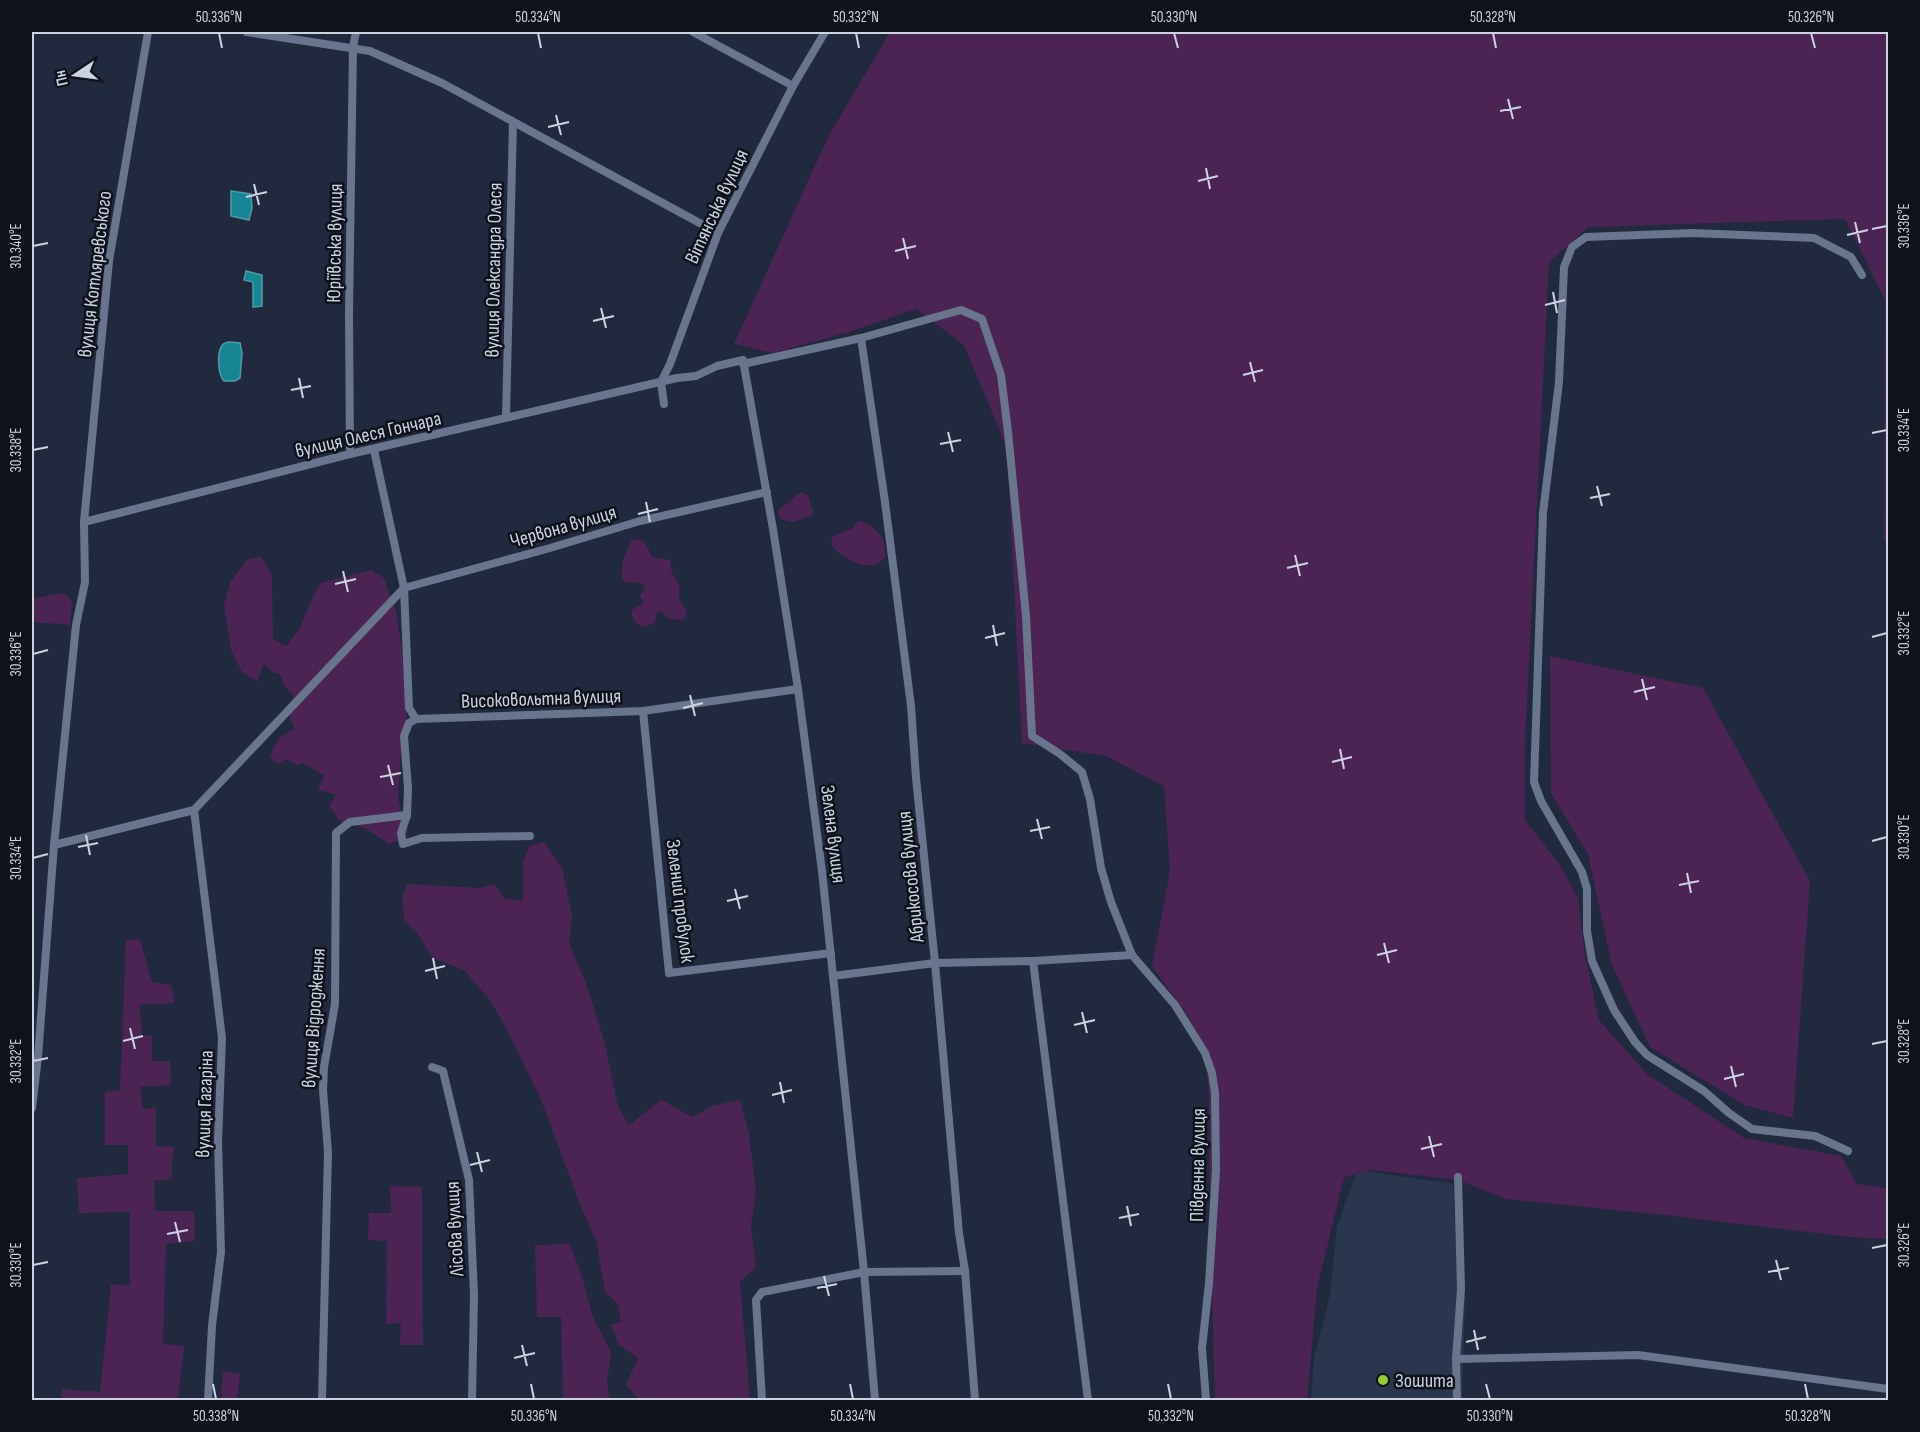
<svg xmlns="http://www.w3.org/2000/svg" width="1920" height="1432" font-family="'Sofia Sans Condensed',sans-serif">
  <rect width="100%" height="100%" fill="#20293e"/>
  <polygon fill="#2a364e" points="1357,1170 1453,1184 1458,1293 1465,1296 1462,1400 1311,1400 1314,1358 1330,1296 1337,1227"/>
  <g fill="#4b2454">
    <polygon points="890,32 1888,32 1888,541 1884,540 1885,300 1845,219 1588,227 1549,262 1525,743 1525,820 1559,864 1578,898 1585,956 1599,1020 1647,1074 1744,1138 1841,1156 1857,1184 1888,1188 1888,1239 1850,1237 1664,1215 1506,1199 1458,1180 1372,1170 1344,1177 1317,1288 1307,1400 1215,1400 1210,1223 1209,1097 1205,1054 1188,1016 1152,966 1170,871 1164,786 1106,756 1022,743 1007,448 964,345 916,309 849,332 773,353 734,344 829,135"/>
    <path d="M801,492L808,495L813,512L812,515L793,522L780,519L778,509C788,505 792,497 801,492Z"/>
    <path d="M858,521C866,521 879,531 883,539C884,543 885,550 886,555C874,577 840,559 831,544L833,536L853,528Z"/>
    <path d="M640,539L646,544L652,557L670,560L672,573L679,584V600L687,611L686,616L682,620L669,619L661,611L657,613L655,623L643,627L638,625L632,616V610L644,603L640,596L645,587L642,583L624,582C618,568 626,552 632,540Z"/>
    <path d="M261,556L272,575L273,639L286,646L300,628L314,594L321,583L371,570L384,578L396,612L402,650L407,725L402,734L398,799L408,830L406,838L389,844C375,835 360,821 342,824L329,806L336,795L318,790L324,776L304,763L297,765L287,759L279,764L270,758C274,742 280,736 294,729L287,708L293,699L292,693L285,687L280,674L272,672L264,663L257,682L242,672L231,650L224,605L230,582L247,560Z"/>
    <polygon points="60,593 67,595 72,601 70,625 32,622 32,599"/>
    <polygon points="1550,656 1703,688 1810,881 1793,1118 1744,1105 1650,1047 1612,965 1588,854 1551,793"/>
    <polygon points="544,842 562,868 572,916 569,943 586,983 605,1044 618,1107 629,1125 661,1100 693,1117 712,1106 740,1100 749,1134 756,1192 751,1226 756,1266 740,1282 750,1400 639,1400 626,1385 638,1358 619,1345 611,1325 621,1322 618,1304 605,1292 596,1240 581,1207 542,1102 507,1030 490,1000 464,970 433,958 417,933 404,920 402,898 407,884 480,888 494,884 505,899 523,900 523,863 529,846"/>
    <polygon points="140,939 152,982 171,985 175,1003 140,1005 142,1036 152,1035 152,1061 170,1061 171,1085 140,1087 143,1109 156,1108 156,1146 174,1147 171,1179 154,1181 155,1211 194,1211 195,1241 166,1244 163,1344 184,1346 178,1400 61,1400 62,1389 100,1392 111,1284 130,1286 130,1212 79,1213 77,1178 128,1174 128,1145 105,1145 105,1092 120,1090 126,940"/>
    <polygon points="390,1186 422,1187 423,1345 400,1345 401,1323 386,1324 387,1241 368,1240 369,1213 391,1213"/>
    <polygon points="570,1244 583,1280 593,1317 611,1352 607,1382 610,1400 563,1400 561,1317 537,1317 535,1245"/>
    <polygon points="223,1371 240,1374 237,1400 221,1400"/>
  </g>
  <g fill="#168594" stroke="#4d9cab" stroke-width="1.5">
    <polygon points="231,191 251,194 252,208 249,220 231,216"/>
    <polygon points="246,271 262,275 262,306 253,307 253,282 244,280"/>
    <path d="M229,342L240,343L242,353L240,378L235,381H224C218,375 217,355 221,347C223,343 225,343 229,342Z"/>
  </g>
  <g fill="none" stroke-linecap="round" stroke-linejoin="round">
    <g stroke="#69758c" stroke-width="8">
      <polyline points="247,32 370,51 442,83 718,233"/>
      <polyline points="693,32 793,86"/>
      <polyline points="861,338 885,502 911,706 916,778 935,963 1033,961 1088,1400"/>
      <polyline points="743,364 861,338 961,310 982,319 1001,375 1008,432 1026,616 1032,736 1060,754 1082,772 1090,799 1101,868 1111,902 1132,955 1175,1005 1205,1053 1212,1073 1215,1093 1216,1170 1209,1283 1202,1348 1206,1400"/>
      <polyline points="664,404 661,382 670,364 718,233 793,86 825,32"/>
      <polyline points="506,417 513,122"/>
      <polyline points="374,450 404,588 409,708 416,719 643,711 798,689"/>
      <polyline points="350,454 349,313 353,47 356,32"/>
      <polyline points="84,522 350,454 677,378 696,376 717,366 743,360 773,529 798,689 822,871 864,1272 875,1400"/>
      <polyline points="404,588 550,548 640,521 767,492"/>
      <polyline points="643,711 669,973 831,953"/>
      <polyline points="194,810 222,1038 218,1141 221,1252 212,1326 208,1400"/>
      <polyline points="407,815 408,788 404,736 409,723 416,719"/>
      <polyline points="54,845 194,810 404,588"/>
      <polyline points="1033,961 1132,955"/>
      <polyline points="833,976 935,963 959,1233 965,1271 975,1400"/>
      <polyline points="432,1067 443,1071 469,1180 474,1295 472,1400"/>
      <polyline points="32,1108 38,1057 54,845 76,625 85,582 84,522 109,261 148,32"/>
      <polyline points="1848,1151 1815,1136 1752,1129 1729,1113 1704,1091 1647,1055 1635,1042 1614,1010 1592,961 1587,931 1587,889 1582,872 1541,801 1534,782 1543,513 1559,382 1564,267 1572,247 1586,237 1693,233 1814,238 1851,257 1862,275"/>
      <polyline points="1456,1359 1638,1355 1888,1389"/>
      <polyline points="322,1400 328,1152 323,1090 324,1067 335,1004 336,833 350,822 407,815 401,833 403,844 422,838 530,836"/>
      <polyline points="762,1400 756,1300 762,1292 864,1272 965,1271"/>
      <polyline points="1457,1400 1456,1359 1461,1289 1458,1177"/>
    </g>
  </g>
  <path fill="none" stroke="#ccd3e0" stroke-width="2" d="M219,33L222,48M538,33L541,48M856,33L859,48M1174,33L1178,48M1493,33L1496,48M1811,33L1815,48M1508,99L1513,119M1500,111L1521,107M556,115L561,135M548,127L569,122M1206,168L1210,189M1198,181L1218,176M254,184L259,205M246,197L267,192M1855,222L1860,243M1872,229L1887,226M1847,235L1868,230M903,238L908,259M33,246L48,243M895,251L916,246M1553,292L1557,313M1545,305L1565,300M601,308L606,328M593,321L614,316M1250,362L1255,382M1243,375L1263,370M299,378L303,398M291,390L311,386M948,432L953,452M1872,433L1887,430M940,444L961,440M33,450L48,447M1597,486L1602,506M1590,498L1610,494M646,502L650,522M638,514L658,509M1295,555L1300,576M1287,568L1308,563M343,571L348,592M335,584L356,579M993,625L997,646M1872,637L1887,633M985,638L1005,633M33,654L48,650M1642,679L1647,700M1634,692L1655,687M690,695L695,716M683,708L703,703M1340,749L1344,769M1332,762L1352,757M388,765L393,785M380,777L401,773M1037,819L1042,839M1030,831L1050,827M86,835L90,855M1872,841L1887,837M78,847L98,843M33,858L48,854M1687,873L1691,893M1679,885L1699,881M735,889L740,909M727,901L748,896M1384,943L1389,963M1377,955L1397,950M433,958L437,979M425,971L445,966M1082,1012L1087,1033M1074,1025L1095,1020M130,1028L135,1049M123,1041L143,1036M1872,1044L1887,1041M33,1061L48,1058M1731,1066L1736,1087M1724,1079L1744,1074M780,1082L784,1103M772,1095L792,1090M1429,1136L1434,1157M1421,1149L1442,1144M477,1152L482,1172M470,1165L490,1160M1127,1206L1131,1226M1119,1218L1139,1214M175,1222L180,1242M167,1234L188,1230M1872,1248L1887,1245M1776,1260L1781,1280M33,1265L48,1262M1768,1272L1789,1268M824,1276L829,1296M817,1288L837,1284M1474,1330L1478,1350M1466,1342L1486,1337M522,1345L527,1366M514,1358L535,1353M213,1384L216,1399M531,1384L534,1399M850,1384L853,1399M1168,1384L1171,1399M1486,1384L1490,1399M1805,1384L1808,1399"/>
  <circle fill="#98cb37" stroke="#0e121b" stroke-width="2" cx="1383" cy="1380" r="6"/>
  <g text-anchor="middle" stroke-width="5" stroke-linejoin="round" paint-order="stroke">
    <g font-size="20" fill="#ccd3e0" stroke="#0e121b">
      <text transform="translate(716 206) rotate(-65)" y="7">Вітянська вулиця</text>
      <text transform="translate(334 243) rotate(-89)" y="7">Юріївська вулиця</text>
      <text transform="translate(493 270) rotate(-89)" y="7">вулиця Олександра Олеся</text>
      <text transform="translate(94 274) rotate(-83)" y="7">вулиця Котляревського</text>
      <text transform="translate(368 434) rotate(-13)" y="7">вулиця Олеся Гончара</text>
      <text transform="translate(563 526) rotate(-16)" y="7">Червона вулиця</text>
      <text transform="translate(541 698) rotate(-2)" y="7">Високовольтна вулиця</text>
      <text transform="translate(834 834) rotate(83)" y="7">Зелена вулиця</text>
      <text transform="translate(910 877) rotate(-96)" y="7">Абрикосова вулиця</text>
      <text transform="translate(681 901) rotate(83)" y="7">Зелений провулок</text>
      <text transform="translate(313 1018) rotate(-86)" y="7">вулиця Відродження</text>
      <text transform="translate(204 1104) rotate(-88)" y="7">вулиця Гагаріна</text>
      <text transform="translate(1197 1165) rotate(-89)" y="7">Південна вулиця</text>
      <text transform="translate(454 1229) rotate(-93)" y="7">Лісова вулиця</text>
    </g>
    <g font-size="20" fill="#ccd3e0" stroke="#0e121b" text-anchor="start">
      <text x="1395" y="1387">Зошита</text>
    </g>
  </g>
  <rect width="1920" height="1432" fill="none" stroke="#0e121b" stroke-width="66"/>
  <g transform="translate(75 75) rotate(257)" stroke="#0e121b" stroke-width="4.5" paint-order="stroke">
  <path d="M0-4.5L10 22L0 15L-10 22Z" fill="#ccd3e0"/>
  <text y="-9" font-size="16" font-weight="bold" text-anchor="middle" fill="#ccd3e0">Пн</text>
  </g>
  <rect x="33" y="33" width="1854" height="1366" fill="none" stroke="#ccd3e0" stroke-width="2"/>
  <g font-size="15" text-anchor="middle" fill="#ccd3e0">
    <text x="219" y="22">50.336°N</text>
    <text x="538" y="22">50.334°N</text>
    <text x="856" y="22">50.332°N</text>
    <text x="1174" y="22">50.330°N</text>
    <text x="1493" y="22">50.328°N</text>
    <text x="1811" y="22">50.326°N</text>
    <text transform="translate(1904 226) rotate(-90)" y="5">30.336°E</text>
    <text transform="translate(16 246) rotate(-90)" y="5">30.340°E</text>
    <text transform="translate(1904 430) rotate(-90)" y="5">30.334°E</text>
    <text transform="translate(16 450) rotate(-90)" y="5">30.338°E</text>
    <text transform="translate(1904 633) rotate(-90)" y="5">30.332°E</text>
    <text transform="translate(16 654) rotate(-90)" y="5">30.336°E</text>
    <text transform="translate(1904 837) rotate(-90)" y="5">30.330°E</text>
    <text transform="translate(16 858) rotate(-90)" y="5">30.334°E</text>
    <text transform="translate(1904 1041) rotate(-90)" y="5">30.328°E</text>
    <text transform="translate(16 1061) rotate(-90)" y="5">30.332°E</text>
    <text transform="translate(1904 1245) rotate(-90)" y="5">30.326°E</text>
    <text transform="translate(16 1265) rotate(-90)" y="5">30.330°E</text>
    <text x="216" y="1421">50.338°N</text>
    <text x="534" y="1421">50.336°N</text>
    <text x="853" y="1421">50.334°N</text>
    <text x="1171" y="1421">50.332°N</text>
    <text x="1490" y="1421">50.330°N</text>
    <text x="1808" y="1421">50.328°N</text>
  </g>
</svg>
